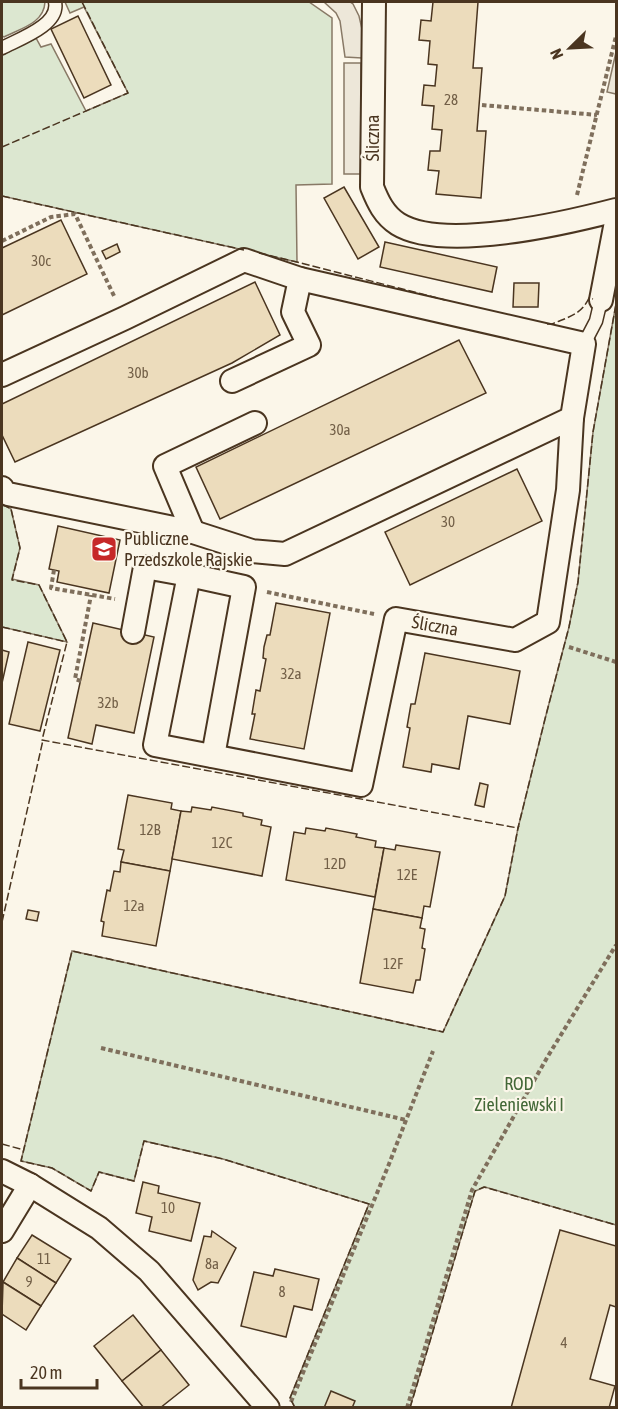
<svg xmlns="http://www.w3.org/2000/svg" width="618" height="1409" font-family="'Asap Condensed',sans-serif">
  <rect width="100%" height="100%" fill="#fbf6e9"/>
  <g fill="#dce7d0" stroke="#887966" stroke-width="1.5">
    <path d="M2,2H45C44,23 22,28 4,37L2,36Z"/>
    <polygon points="65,2 309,2 332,18 332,184 296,185 297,262 2,196 2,55 36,38 41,47 51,44 86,111 128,93 84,7 70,13"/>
    <polygon points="616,304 616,1225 485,1187 475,1191 410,1407 295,1407 290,1398 369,1204 223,1159 144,1141 134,1181 99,1172 91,1191 52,1168 21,1161 72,951 443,1032 505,896 518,828 545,719 569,627 578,582 593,432"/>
    <polygon points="2,504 11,509 20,548 12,579 39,585 67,642 2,627"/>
  </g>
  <g fill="#ede7d9" stroke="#887966" stroke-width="1.5">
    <polygon points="324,2 350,2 353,4 359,16 362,29 362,58 345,57 340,21 336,13"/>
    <polygon points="616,52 616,94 607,92"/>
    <rect x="344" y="63" width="17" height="111"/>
  </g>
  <g fill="#ecdcbc" stroke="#4a3520" stroke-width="1.5">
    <polygon points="433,2 478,2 473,68 482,68 477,131 486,131 481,198 436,194 439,171 428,170 430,151 440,151 442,130 432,129 434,106 422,105 424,85 435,86 437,65 428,64 430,41 419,40 421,20 431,21"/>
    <polygon points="78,16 111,85 84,98 51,29"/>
    <polygon points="344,187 379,247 358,259 324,198"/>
    <polygon points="61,220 87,274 2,315 2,248"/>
    <polygon points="385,242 497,267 492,292 380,267"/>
    <polygon points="117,244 120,252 106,259 102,251"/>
    <polygon points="255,282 280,335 232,363 15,462 2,435 2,404"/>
    <polygon points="514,283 539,283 538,307 513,307"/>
    <polygon points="459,340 486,393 220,519 196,467"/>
    <polygon points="517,469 542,521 410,585 385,532"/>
    <polygon points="58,526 120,540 109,593 57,582 59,571 49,569"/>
    <polygon points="276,603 330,613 304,749 250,739 255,714 252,714 256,690 260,691 266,659 263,658 264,647 267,635 270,635"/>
    <polygon points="93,623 154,637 134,733 96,725 92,744 68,738"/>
    <polygon points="28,642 60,650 40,731 9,724"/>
    <polygon points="2,650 9,652 2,683"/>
    <polygon points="425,653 520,671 510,724 468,716 459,769 432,764 431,772 403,767 410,728 407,727 411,704 415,704"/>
    <polygon points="480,783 488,785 484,807 475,805"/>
    <polygon points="128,795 172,803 171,809 181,811 170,871 121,862 124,850 118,849"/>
    <polygon points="192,807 211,810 212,807 243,813 243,816 262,820 261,825 271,827 262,876 172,859 181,811 191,812"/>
    <polygon points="306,828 325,831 326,828 357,834 356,837 376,841 375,847 384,848 375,897 286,880 294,832 305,834"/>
    <polygon points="396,845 440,852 430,907 424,906 422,918 373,909 384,848 395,850"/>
    <polygon points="121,862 170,871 156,946 102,936 104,922 101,921 107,890 110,891 114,871 120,872"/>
    <polygon points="373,909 422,918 420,928 425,929 422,948 425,949 420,980 416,980 413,993 360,983"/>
    <polygon points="28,910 39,912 37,921 26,919"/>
    <polygon points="143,1182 159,1186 158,1193 200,1203 191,1241 149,1231 152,1217 136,1213"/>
    <polygon points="560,1230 616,1246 616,1307 610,1305 590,1379 615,1386 609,1408 511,1408"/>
    <polygon points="212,1231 236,1248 218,1283 211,1282 198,1290 193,1280 204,1236 211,1237"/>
    <polygon points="32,1235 71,1259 56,1283 17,1258"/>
    <polygon points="17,1258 56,1283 41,1306 3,1282"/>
    <polygon points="275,1269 319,1279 312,1310 294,1306 286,1337 241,1326 254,1272 273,1276"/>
    <polygon points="3,1282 41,1306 26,1330 2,1314"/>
    <polygon points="133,1315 161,1350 122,1381 94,1346"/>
    <polygon points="161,1350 189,1385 160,1408 144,1408 122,1381"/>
    <polygon points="331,1391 355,1401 352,1408 324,1408"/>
  </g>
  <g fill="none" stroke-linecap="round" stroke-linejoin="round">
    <defs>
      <g id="lane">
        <path d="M2,48C19,39 60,25 55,2"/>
        <polyline points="584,344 596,321 601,300"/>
      </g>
      <g id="street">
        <path d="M374,2L372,187C378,202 384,215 398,224C443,252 566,223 616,210"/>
        <polyline points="601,300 616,222"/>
        <polyline points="2,375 125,318 244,260 300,279 584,344 572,418 285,554 252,551 193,532 3,493 2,488"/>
        <polyline points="232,381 309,345 293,312 300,279"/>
        <polyline points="193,532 165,466 255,423"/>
        <polyline points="189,575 244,587 213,756"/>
        <polyline points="133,632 145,567 189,575 155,745 361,785 396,619 515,640 548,622 568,490 572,418"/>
        <polyline points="2,1171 30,1185 99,1228 149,1271 268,1408"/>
        <polyline points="2,1231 30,1185"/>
      </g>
    </defs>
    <use href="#lane" stroke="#4a3520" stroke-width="15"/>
    <use href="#street" stroke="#4a3520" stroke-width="26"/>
    <g stroke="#7f6f5c" stroke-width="4" stroke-dasharray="4.5 3" stroke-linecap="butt">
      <polyline points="482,105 597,115"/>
      <polyline points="577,195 616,36"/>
      <polyline points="2,241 51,217 75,214 115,298"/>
      <polyline points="54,570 51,588 115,599"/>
      <polyline points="267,592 374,614"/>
      <polyline points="569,647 616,662"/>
      <polyline points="81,681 75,679 91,595"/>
      <polyline points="101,1048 406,1120"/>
      <polyline points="291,1402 389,1164 433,1051"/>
      <polyline points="407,1408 472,1190 548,1056 616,945"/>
    </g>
    <use href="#lane" stroke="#fbf6e9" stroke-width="12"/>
    <use href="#street" stroke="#fbf6e9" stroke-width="22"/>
    <g stroke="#4a3520" stroke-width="1.5" stroke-dasharray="8 3" stroke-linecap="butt">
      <polyline points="2,147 128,93 82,2"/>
      <polyline points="2,196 244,250"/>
      <polyline points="259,253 297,262 445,300"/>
      <path d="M547,324H552C568,317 581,315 589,298L593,299"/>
      <polyline points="2,504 11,509 20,548 12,580 39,585 67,642 42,740 518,828 519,826"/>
      <polyline points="2,627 67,642"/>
      <polyline points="2,922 43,740"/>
      <polyline points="2,1144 24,1150"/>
      <polyline points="295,1408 290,1398 369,1204 223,1159 144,1141 134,1181 99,1172 91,1191 52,1168 21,1161 72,951 443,1032 505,896 518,828 545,719 569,627 578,582 593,432 616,304"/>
      <polyline points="410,1408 475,1191 484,1187 616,1225"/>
    </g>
  </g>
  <defs>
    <symbol id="school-square" viewBox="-11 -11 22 22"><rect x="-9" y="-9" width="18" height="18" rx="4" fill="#c62828" stroke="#fbf6e9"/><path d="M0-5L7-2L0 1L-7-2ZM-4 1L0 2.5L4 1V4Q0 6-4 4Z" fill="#fff"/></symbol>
  </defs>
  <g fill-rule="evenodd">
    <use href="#school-square" x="89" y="534" width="30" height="30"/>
  </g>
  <g text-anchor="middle" stroke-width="4.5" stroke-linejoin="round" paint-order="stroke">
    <g font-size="15" fill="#725f47">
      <text x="451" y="105">28</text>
      <text x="41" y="266">30c</text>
      <text x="138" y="378">30b</text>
      <text x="340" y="435">30a</text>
      <text x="448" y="527">30</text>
      <text x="291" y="679">32a</text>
      <text x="108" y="708">32b</text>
      <text x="150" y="835">12B</text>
      <text x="222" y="848">12C</text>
      <text x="335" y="869">12D</text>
      <text x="407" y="880">12E</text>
      <text x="134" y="911">12a</text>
      <text x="393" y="969">12F</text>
      <text x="168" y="1213">10</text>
      <text x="44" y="1264">11</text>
      <text x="212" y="1269">8a</text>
      <text x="29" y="1287">9</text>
      <text x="282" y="1297">8</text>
      <text x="564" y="1348">4</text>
    </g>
    <g font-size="18" fill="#4a3520" stroke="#fbf6e9">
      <text transform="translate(373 138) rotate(-90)" y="6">Śliczna</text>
      <text transform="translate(435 626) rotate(10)" y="6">Śliczna</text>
    </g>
    <g font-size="18" fill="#4a3520" stroke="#fbf6e9" text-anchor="start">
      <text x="124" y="545">Publiczne<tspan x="124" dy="21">Przedszkole Rajskie</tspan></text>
    </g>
    <g font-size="18" fill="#436837" stroke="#fbf6e9">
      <text x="519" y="1090">ROD<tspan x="519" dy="21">Zieleniewski I</tspan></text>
    </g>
  </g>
  <rect width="618" height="1409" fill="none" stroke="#4a3520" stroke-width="6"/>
  <g transform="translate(570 48) rotate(246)" stroke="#fbf6e9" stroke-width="4.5" paint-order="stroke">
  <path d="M0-4.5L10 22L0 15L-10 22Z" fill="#4a3520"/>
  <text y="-9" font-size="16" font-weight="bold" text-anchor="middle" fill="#4a3520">N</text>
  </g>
  <path d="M21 1379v9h76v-9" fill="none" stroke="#4a3520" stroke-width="3"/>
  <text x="30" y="1379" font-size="18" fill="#4a3520" stroke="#fbf6e9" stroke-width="4.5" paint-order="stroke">20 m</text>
</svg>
